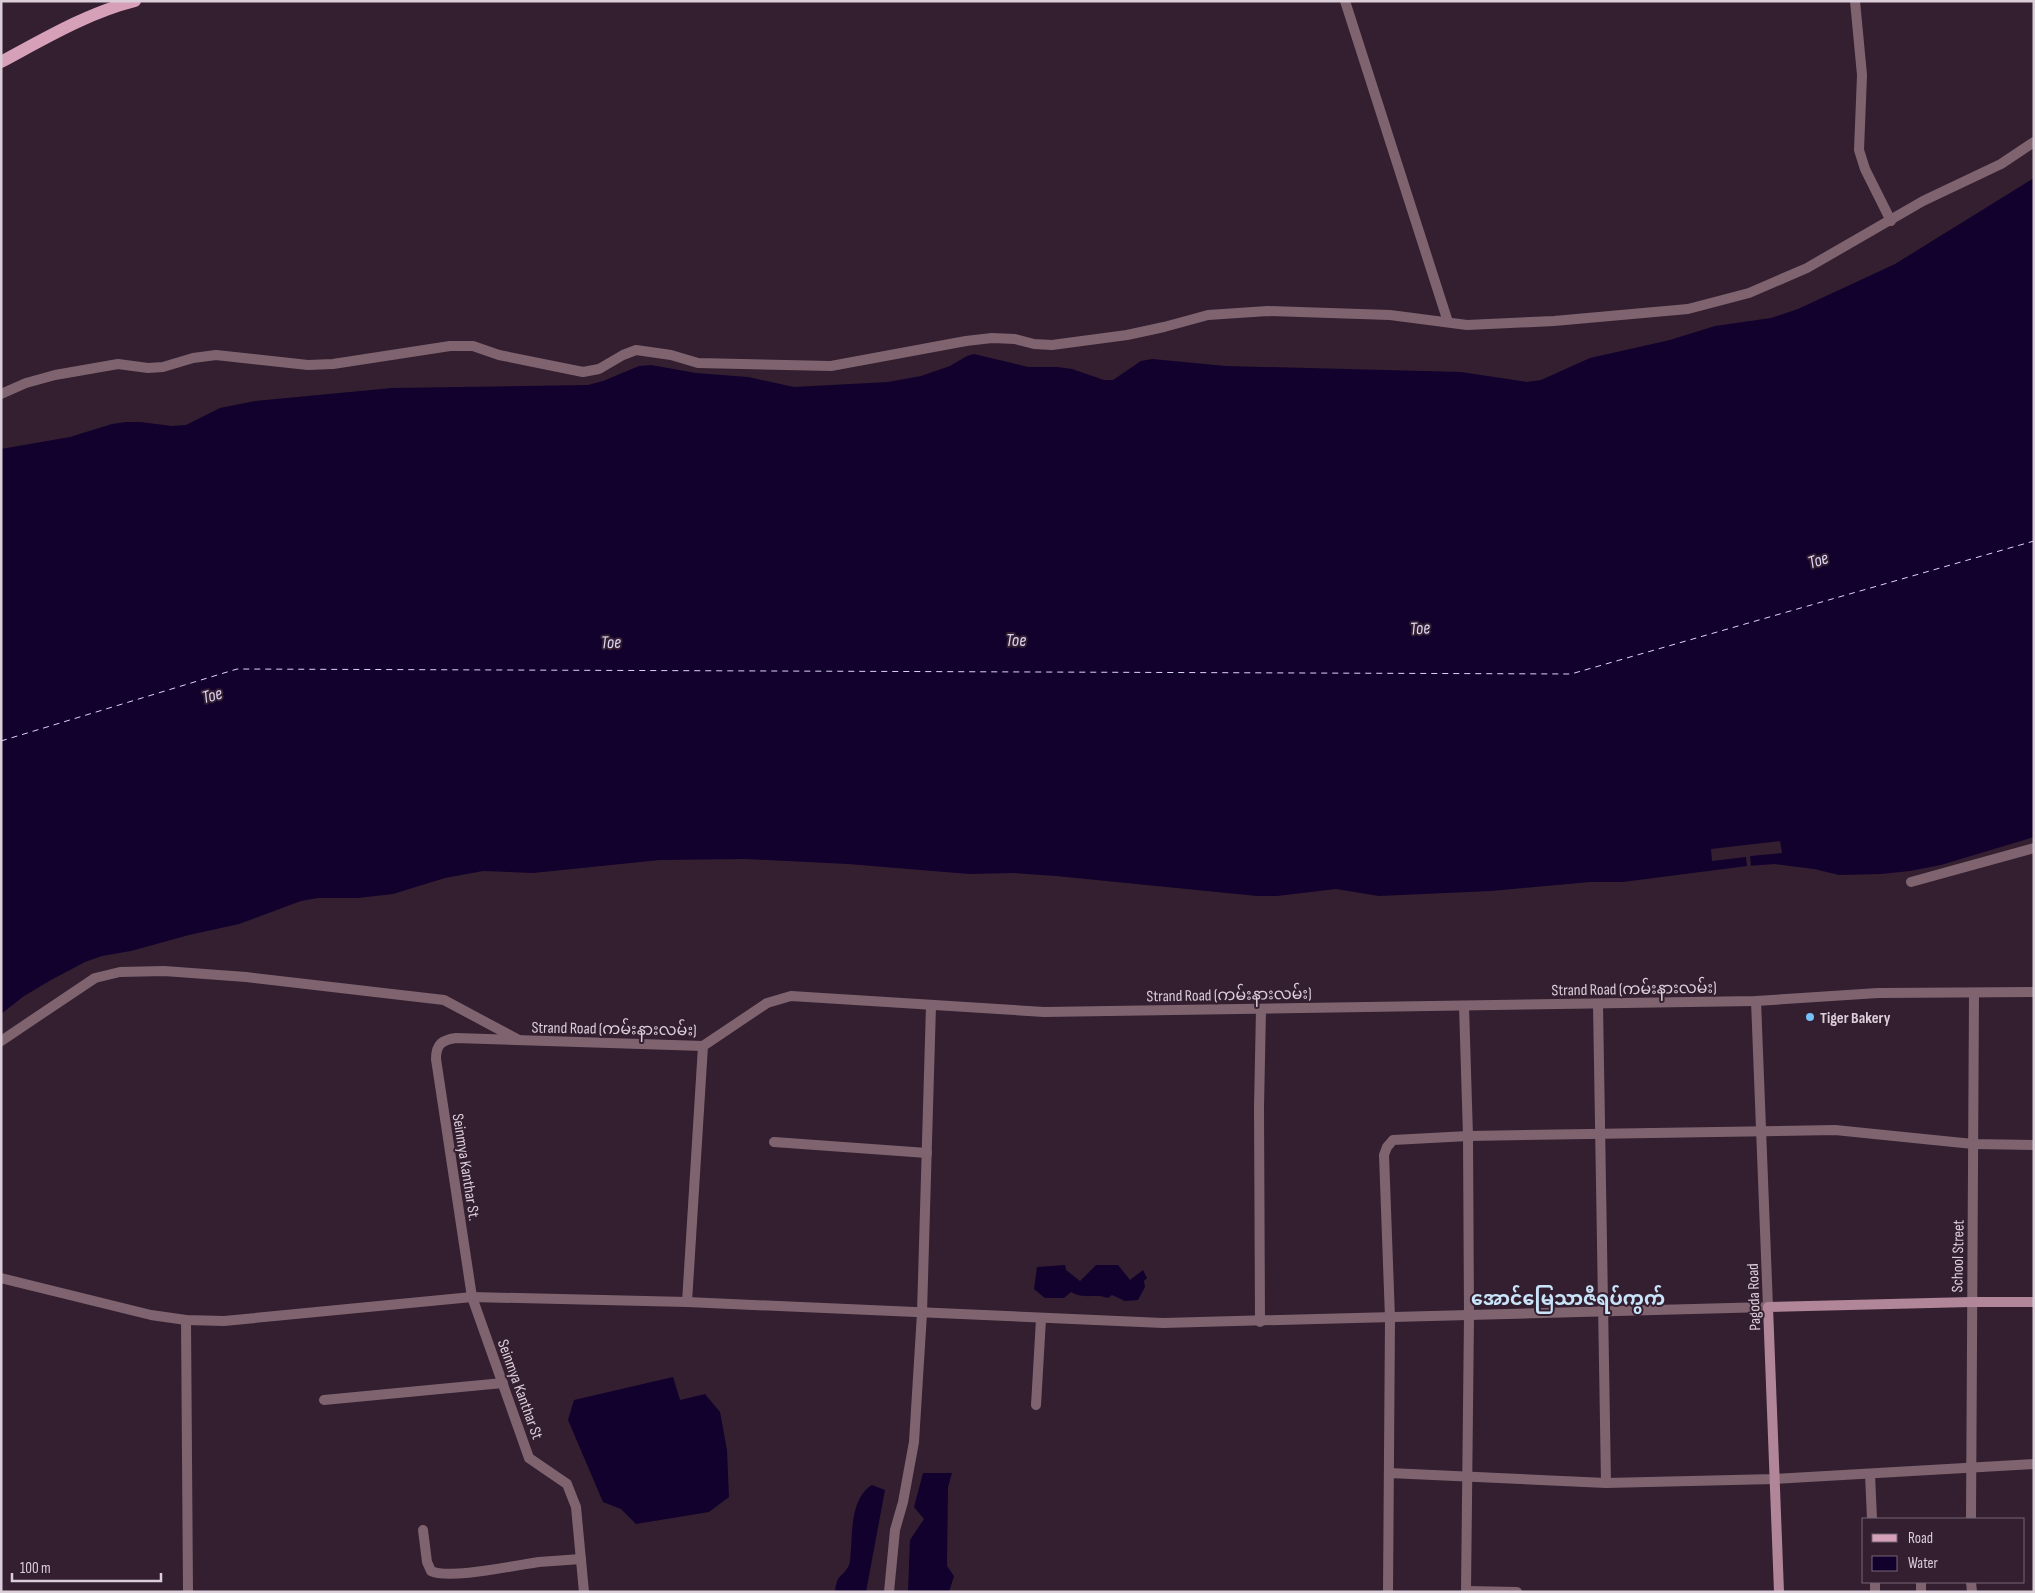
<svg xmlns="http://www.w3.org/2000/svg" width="2035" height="1593" font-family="'Sofia Sans Condensed','Noto Sans Myanmar',sans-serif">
  <rect width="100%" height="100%" fill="#331f30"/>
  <g fill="#13012d">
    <polygon points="2034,178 2034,837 1941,865 1910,871 1881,874 1839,875 1814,869 1775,864 1747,866 1623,882 1590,882 1491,891 1379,896 1336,889 1277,896 1257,896 1056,876 1014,873 969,874 848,864 746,859 660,860 533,873 483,871 445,878 393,894 358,898 318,898 301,901 239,924 189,935 131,951 102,956 85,962 51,980 24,996 1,1014 1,449 70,437 112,424 126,422 140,422 172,426 186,425 220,408 255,401 392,388 588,385 603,381 639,366 651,365 696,373 748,377 794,387 888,382 921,376 950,366 967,356 974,354 1028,367 1057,367 1072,369 1104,380 1113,380 1141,361 1152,359 1226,366 1461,372 1527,382 1541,380 1590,358 1670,340 1715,326 1771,318 1798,309 1895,264"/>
    <path d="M1065,1265L1066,1270L1080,1281L1096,1265H1118L1130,1280L1143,1270L1147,1278L1144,1281L1145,1287L1138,1300L1125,1301L1112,1295L1108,1298C1094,1293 1085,1300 1071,1292L1064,1298H1045L1034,1289L1037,1267Z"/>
    <polygon points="673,1377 680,1400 705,1394 720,1412 727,1450 729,1497 709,1512 636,1524 621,1509 603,1502 568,1420 574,1400"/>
    <polygon points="923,1473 952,1473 948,1487 947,1566 954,1576 949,1592 908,1592 910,1540 924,1519 914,1507"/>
    <path d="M872,1485L885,1490L866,1592H835C837,1572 843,1578 849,1565C851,1561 850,1554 851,1550C852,1529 852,1497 872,1485Z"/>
  </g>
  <polygon fill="#331f30" points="1780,841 1782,853 1750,856 1751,866 1747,866 1746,857 1712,861 1711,849"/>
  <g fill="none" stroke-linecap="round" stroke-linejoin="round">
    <polyline stroke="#dcd5f6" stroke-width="1" stroke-dasharray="6 5" stroke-linecap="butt" points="1,741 237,669 1571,674 2034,541"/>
    <g stroke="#7f6470" stroke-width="10">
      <polyline points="1345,1 1448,322"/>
      <polyline points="1855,1 1862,75 1859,150 1865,169 1891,221"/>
      <polyline points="1,394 26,383 55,375 118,364 148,368 163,367 193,358 216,355 308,365 333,364 450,346 473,346 499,355 583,372 599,369 623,355 636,350 671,355 698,363 831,366 966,341 992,338 1015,339 1034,344 1052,345 1127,335 1164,327 1208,315 1268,311 1390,315 1467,325 1554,321 1688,309 1749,293 1807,268 1923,201 2001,164 2034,142"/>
      <polyline points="1911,882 2034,848"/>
      <polyline points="1598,1004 1606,1483"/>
      <polyline points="1464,1006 1468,1136 1469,1316 1466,1592"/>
      <polyline points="1,1041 95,978 120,972 164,971 246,977 444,1000 517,1039"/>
      <polyline points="774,1142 927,1153"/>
      <polyline points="1,1278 151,1315 186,1320 224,1321 472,1297 687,1302 1163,1323 1768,1307 1756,1001"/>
      <polyline points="687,1302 703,1046"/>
      <polyline points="186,1320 188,1592"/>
      <polyline points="1260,1322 1259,1108 1261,1009"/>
      <polyline points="324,1400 503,1383"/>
      <polyline points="1036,1405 1041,1319"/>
      <polyline points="1389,1473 1606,1483 1775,1479 2034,1464"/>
      <polyline points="1870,1474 1872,1519"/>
      <polyline points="1971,1519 1974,993"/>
      <path d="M423,1530L427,1562L431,1571C449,1580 516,1565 539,1562C553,1561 567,1560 581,1559"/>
      <polyline points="1875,1582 1875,1592"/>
      <polyline points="1921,1582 1921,1591"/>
      <polyline points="1971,1582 1972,1592"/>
      <polyline points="1466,1591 1517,1592"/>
      <path d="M584,1592L576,1507L567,1484L529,1458L472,1297L436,1059C436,1044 442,1040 456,1038L703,1046L767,1003L791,996L1044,1012L1756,1001L1878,993L2034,992"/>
      <polyline points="889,1592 895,1530 903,1502 914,1442 922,1313 931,1005"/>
      <polyline points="1388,1592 1390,1318 1384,1155 1387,1147 1393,1140 1468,1136 1835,1130 1973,1144 2034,1145"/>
    </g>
    <polyline stroke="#b18699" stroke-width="10" points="1779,1592 1768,1307 1971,1302 2034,1302"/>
    <path stroke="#d7a0b9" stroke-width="12" d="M1,62C44,39 87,13 135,1"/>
  </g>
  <circle fill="#75c0f6" stroke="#331f30" stroke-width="2" cx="1810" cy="1017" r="5"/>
  <g text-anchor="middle" stroke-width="4" stroke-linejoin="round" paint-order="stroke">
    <g font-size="16" fill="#dcced9" stroke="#331f30">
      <text transform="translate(1634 988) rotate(-1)" y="6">Strand Road (ကမ်းနားလမ်း)</text>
      <text transform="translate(1229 994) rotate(-1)" y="6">Strand Road (ကမ်းနားလမ်း)</text>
      <text transform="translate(614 1028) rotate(1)" y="6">Strand Road (ကမ်းနားလမ်း)</text>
      <text transform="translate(467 1167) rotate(81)" y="6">Seinmya Kanthar St.</text>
      <text transform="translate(1957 1256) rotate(-89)" y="6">School Street</text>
      <text transform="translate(1753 1297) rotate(-92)" y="6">Pagoda Road</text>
      <text transform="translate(521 1389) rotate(70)" y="6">Seinmya Kanthar St</text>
    </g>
    <g font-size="16" font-weight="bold" fill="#dcced9" stroke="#331f30" text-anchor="start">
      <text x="1820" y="1023">Tiger Bakery</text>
    </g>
    <g font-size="18" font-style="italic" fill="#dcd5f6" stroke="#331f30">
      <text transform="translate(1818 560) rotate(-18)" y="6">Toe</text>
      <text transform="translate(1420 628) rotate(-4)" y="6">Toe</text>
      <text x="1016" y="646">Toe</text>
      <text transform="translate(611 642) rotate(-2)" y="6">Toe</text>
      <text transform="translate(212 695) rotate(-15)" y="6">Toe</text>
    </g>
    <g font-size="19" font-weight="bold" fill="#c9e4f9" stroke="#331f30">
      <text x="1568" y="1305">အောင်မြေသာဇီရပ်ကွက်</text>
    </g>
  </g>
  <rect width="2035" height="1593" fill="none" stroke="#dcced9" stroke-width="5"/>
  <rect x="1862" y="1518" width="162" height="65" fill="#331f30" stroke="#776574"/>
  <rect x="1872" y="1534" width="25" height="8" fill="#d7a0b9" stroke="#776574"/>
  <text x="1908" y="1543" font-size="15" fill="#dcced9">Road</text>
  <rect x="1872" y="1556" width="25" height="15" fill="#13012d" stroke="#776574"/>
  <text x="1908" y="1568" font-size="15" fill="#dcced9">Water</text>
  <path d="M12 1573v8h149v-8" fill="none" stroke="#dcced9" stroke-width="2.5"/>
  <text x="20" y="1573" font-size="15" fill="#dcced9" stroke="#331f30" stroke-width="4" paint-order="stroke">100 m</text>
</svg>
